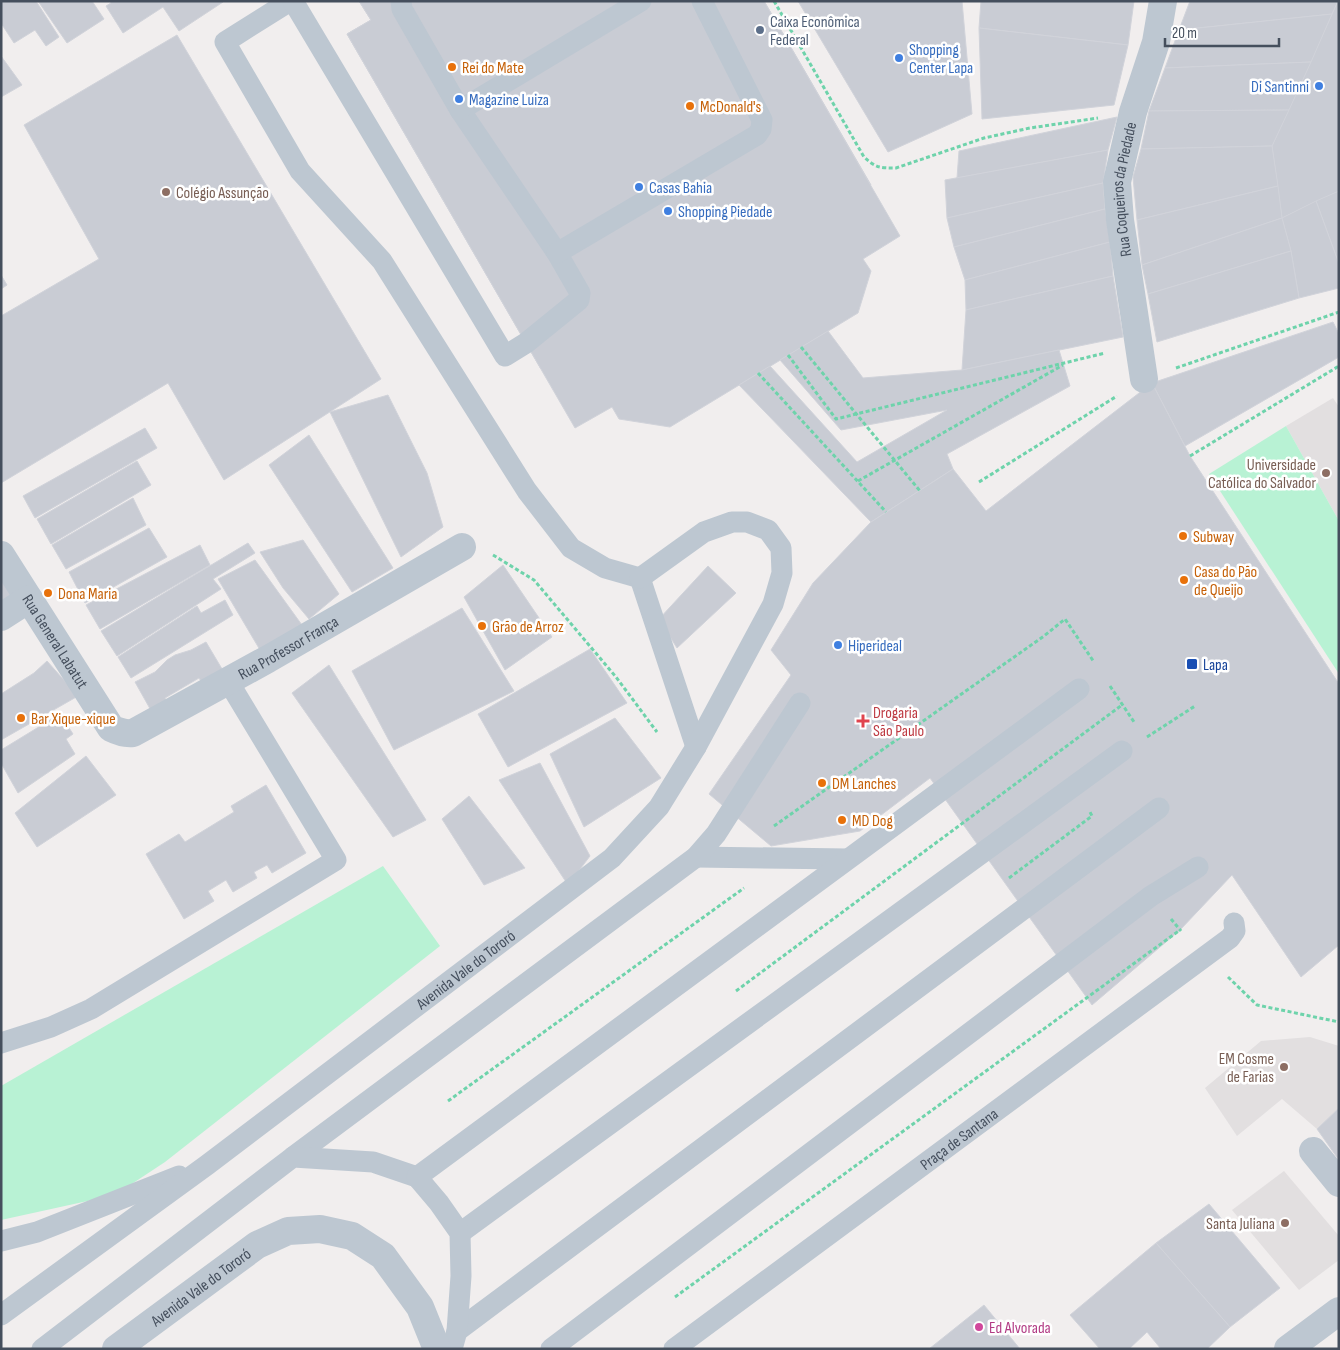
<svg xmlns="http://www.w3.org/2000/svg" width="1340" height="1350" font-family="'Sofia Sans Condensed',sans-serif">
  <rect width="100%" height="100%" fill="#f1eeee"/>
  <g fill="#e2dfe0">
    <polygon points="1333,398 1339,407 1339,521 1286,426"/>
    <polygon points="1310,1037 1339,1046 1339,1108 1317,1129 1282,1099 1237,1136 1205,1088 1261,1041"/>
    <polygon points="1284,1171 1339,1236 1339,1260 1299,1290 1232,1210"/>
  </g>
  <g fill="#b8f2d4">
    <polygon points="1286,426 1339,521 1339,674 1209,474"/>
    <polygon points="383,866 440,946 165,1162 115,1195 1,1220 1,1086"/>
  </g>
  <g fill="#c9ccd4" stroke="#d1d3da">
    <polygon points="1,1 36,1 59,37 46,46 35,30 14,43 1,23"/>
    <polygon points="38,1 92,1 104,19 67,43"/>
    <polygon points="110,1 223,1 223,2 179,31 163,7 123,33 106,6 111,3"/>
    <polygon points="359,1 764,1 871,185 541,369 347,34 371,20"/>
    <polygon points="359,1 764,1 900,236 863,259 871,271 858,313 670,427 619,419 612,407 575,428 347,34 371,20"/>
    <polygon points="798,1 962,1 972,114 888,152"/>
    <polygon points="981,1 1134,1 1128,45 979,28"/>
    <polygon points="1190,1 1338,1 1332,14 1179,30"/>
    <polygon points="1338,1 1339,191 1282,218 1272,146"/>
    <polygon points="1332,14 1311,62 1165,68 1179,30"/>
    <polygon points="979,28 1128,45 1114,105 982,119"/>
    <polygon points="177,35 381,379 224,480 168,383 1,483 1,316 99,259 24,125"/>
    <polygon points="1,56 22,85 1,97"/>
    <polygon points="1311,62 1289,110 1149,111 1165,68"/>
    <polygon points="1289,110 1272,146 1141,149 1149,111"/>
    <polygon points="1117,117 1108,150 957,178 959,151"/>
    <polygon points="1272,146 1278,186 1137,220 1133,177 1141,149"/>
    <polygon points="1108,150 1103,183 947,218 945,180"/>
    <polygon points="1103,183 1105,209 954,247 947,218"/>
    <polygon points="1278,186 1282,218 1142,265 1137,220"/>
    <polygon points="1339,191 1339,264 1316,201"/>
    <polygon points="1316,201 1339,264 1339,288 1299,298 1291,251 1282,218"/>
    <polygon points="1105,209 1110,242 965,280 954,247"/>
    <polygon points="1282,218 1291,251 1148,294 1142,265"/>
    <polygon points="1110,242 1113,276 966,310 965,280"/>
    <polygon points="1291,251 1299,298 1157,342 1148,294"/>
    <polygon points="1,275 7,285 1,289"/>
    <polygon points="1113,276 1123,337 962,370 966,310"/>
    <polygon points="1333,322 1339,334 1339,357 1185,446 1152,383"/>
    <polygon points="828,331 863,378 962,370 1059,350 1070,386 947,454 953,469 871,522 739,385 770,366 857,462 947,410 841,430 780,360"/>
    <polygon points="1152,383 1190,456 1339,684 1339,945 1301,977 1232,875 1180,930 1092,1005 930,778 860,831 771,846 709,794 791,675 771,650 813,583 871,522 953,469 986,511"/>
    <polygon points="388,395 427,473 443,527 401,557 330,412"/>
    <polygon points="145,428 157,448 35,518 23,496"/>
    <polygon points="309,435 393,568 352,592 269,465"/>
    <polygon points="137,461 151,485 51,544 37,519"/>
    <polygon points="133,498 146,525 66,569 52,545"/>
    <polygon points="149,528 167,557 85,603 69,572"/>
    <polygon points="303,540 339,594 309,619 283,588 260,552"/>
    <polygon points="248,543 255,553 213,579 221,589 117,656 101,631"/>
    <polygon points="200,545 210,565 100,629 86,605"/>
    <polygon points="255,560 307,632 263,655 218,579"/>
    <polygon points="503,565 552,637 505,670 464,597"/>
    <polygon points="708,566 736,593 677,648 659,619"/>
    <polygon points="1,574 17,601 1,611"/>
    <polygon points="225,600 233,615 131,678 118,657 197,606 201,613"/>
    <polygon points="462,608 514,691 394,750 352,671"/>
    <polygon points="206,642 225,674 204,686 199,678 165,698 168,707 153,714 135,682 155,672 167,660 175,655 191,650"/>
    <polygon points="590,649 627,703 508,767 478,714"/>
    <polygon points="47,661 78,696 1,740 1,694 34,673"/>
    <polygon points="329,665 426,820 393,837 292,693"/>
    <polygon points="60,714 73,734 66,739 75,754 18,793 1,763 1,750"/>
    <polygon points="615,718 661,778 584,827 550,754"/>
    <polygon points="86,756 116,795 37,847 15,813"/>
    <polygon points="540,763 590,856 568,885 499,780"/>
    <polygon points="266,785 306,853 272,873 267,865 254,872 257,878 233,892 226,880 208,891 214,901 184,919 146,854 179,834 185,842 234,812 231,806"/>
    <polygon points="469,796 525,868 484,885 442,819"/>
    <polygon points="1339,1108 1339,1160 1317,1129"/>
    <polygon points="1209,1204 1280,1288 1230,1327 1156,1243"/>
    <polygon points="1156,1243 1230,1327 1207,1349 1161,1349 1147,1332 1129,1349 1100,1349 1070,1315"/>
    <polygon points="984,1305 1020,1349 929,1349"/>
  </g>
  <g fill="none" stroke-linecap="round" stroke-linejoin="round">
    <g stroke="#6ed3ab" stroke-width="3" stroke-dasharray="4 2.5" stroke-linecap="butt">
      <path d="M774,1L864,157C876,168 880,168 896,168L984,138L1030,128L1098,118"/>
      <polyline points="801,347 920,491"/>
      <polyline points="788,355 836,419 1105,353"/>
      <polyline points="1176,368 1339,312"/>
      <polyline points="758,373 886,512"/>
      <polyline points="1190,456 1339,366"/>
      <polyline points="858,481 1063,365"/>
      <polyline points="979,482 1117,396"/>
      <polyline points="493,555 534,580 616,677 657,732"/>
      <polyline points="1110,686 1134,722"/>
      <polyline points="1147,737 1195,706"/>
      <polyline points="774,826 1044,636 1065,619 1094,662"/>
      <polyline points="1009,878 1092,816 1090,812"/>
      <polyline points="1171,919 1181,931"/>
      <polyline points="1228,977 1257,1005 1339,1022"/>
      <polyline points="736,991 1122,705"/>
      <polyline points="448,1101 744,888"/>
      <polyline points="675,1297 1180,930"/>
    </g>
    <g stroke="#bdc7d1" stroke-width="21">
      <polyline points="290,1 225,42 300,171 382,261 527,491 571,548 605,568 640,578"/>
      <polyline points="293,1 505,356 526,343 579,300 580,293 557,253 460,110 641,1"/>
      <polyline points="401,1 402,9 460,110"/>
      <polyline points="557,253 757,135 761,129 762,120 702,1"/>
      <polyline points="640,578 696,747"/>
      <polyline points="696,857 847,859"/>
      <polyline points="1,1043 51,1027 91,1009 336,860 228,681"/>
      <polyline points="293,1157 696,857 716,834 800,703"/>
      <polyline points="460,1233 1122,751"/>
      <polyline points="1,1241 37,1232 179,1176"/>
      <path id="s1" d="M1,1315L207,1165L612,858L659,807L696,747L773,604L782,573L781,548L768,530L747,522H732L704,532L640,578"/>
      <polyline points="457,1331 1159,808"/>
      <polyline points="42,1349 293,1157 373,1162 417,1177"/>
      <polyline points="452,1349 457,1331 461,1276 460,1233 439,1203 417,1177 1079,689"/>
      <polyline points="551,1349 1151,896 1198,867"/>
      <path id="s2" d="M674,1349L1230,938L1235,931L1234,923"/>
    </g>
    <path stroke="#bdc7d1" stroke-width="28" id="s3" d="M1144,379L1120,220L1117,182L1133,112L1156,42L1163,1"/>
    <g stroke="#bdc7d1" stroke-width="28">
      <path id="s4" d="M1,555L111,728C119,732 125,734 133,733L268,659L462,547"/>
      <polyline points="1,617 29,599"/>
      <polyline points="1313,1151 1339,1183"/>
      <polyline points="1288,1349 1339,1311"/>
    </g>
    <path stroke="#bdc7d1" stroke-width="28" id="s5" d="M116,1349L257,1245L288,1231L320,1229L352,1236L383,1256L420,1307L437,1349"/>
  </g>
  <circle fill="#5c6f8a" stroke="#fff" stroke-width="2" cx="760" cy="30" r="5"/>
  <g fill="#3f7fe0" stroke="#fff" stroke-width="2">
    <circle cx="899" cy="58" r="5"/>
    <circle cx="1319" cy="86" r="5"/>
    <circle cx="459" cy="99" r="5"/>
    <circle cx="639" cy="187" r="5"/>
    <circle cx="668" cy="211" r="5"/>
    <circle cx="838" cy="645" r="5"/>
  </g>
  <g fill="#e8710a" stroke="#fff" stroke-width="2">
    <circle cx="452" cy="67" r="5"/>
    <circle cx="690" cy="106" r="5"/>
    <circle cx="1183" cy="536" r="5"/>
    <circle cx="1184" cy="580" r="5"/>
    <circle cx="48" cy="593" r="5"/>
    <circle cx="482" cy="626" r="5"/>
    <circle cx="21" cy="718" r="5"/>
    <circle cx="822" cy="783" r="5"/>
    <circle cx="842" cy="820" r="5"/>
  </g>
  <g fill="#8d6e63" stroke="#fff" stroke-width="2">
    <circle cx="166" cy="192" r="5"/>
    <circle cx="1326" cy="473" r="5"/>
    <circle cx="1284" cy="1067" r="5"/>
    <circle cx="1285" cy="1223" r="5"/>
  </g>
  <rect fill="#1a4fb4" stroke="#fff" stroke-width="2" x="1186" y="658" width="12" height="12" rx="2.5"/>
  <path fill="#e0444e" stroke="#fff" stroke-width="2" d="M860.5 713.5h5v5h5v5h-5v5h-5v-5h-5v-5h5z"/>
  <circle fill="#d1479c" stroke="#fff" stroke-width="2" cx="979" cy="1327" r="5"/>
  <g text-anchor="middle" stroke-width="5" stroke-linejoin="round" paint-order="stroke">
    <g font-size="16" fill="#4e5e75" stroke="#fff" text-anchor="start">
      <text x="770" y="27">Caixa Econômica<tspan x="770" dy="18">Federal</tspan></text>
    </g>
    <g font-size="16" fill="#366cbe" stroke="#fff" text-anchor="start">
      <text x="909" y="55">Shopping<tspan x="909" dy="18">Center Lapa</tspan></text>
      <text x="1309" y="92" text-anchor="end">Di Santinni</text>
      <text x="469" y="105">Magazine Luiza</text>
      <text x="649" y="193">Casas Bahia</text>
      <text x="678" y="217">Shopping Piedade</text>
      <text x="848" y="651">Hiperideal</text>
    </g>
    <g font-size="16" fill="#c56008" stroke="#fff" text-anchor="start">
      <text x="462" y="73">Rei do Mate</text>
      <text x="700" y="112">McDonald's</text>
      <text x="1193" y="542">Subway</text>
      <text x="1194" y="577">Casa do Pão<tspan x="1194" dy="18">de Queijo</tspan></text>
      <text x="58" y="599">Dona Maria</text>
      <text x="492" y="632">Grão de Arroz</text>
      <text x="31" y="724">Bar Xique-xique</text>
      <text x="832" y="789">DM Lanches</text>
      <text x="852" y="826">MD Dog</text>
    </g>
    <g font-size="16" fill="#454f5d" stroke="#fff">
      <text dy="6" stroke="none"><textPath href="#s3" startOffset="192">Rua Coqueiros da Piedade</textPath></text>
      <text dy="6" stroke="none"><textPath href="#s4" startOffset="102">Rua General Labatut</textPath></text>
      <text dy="6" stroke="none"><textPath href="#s4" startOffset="405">Rua Professor França</textPath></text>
      <text dy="6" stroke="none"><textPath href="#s1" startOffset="579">Avenida Vale do Tororó</textPath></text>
      <text dy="6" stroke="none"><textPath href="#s2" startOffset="354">Praça de Santana</textPath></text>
      <text dy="6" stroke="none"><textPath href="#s5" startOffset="105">Avenida Vale do Tororó</textPath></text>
    </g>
    <g font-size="16" fill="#785e54" stroke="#fff" text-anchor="end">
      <text x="176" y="198" text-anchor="start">Colégio Assunção</text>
      <text x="1316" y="470">Universidade<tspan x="1316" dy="18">Católica do Salvador</tspan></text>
      <text x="1274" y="1064">EM Cosme<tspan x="1274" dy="18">de Farias</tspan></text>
      <text x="1275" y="1229">Santa Juliana</text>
    </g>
    <g font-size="16" fill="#164399" stroke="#fff" text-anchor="start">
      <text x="1203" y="670">Lapa</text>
    </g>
    <g font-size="16" fill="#be3a42" stroke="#fff" text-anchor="start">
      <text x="873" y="718">Drogaria<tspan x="873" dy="18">São Paulo</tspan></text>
    </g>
    <g font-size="16" fill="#b23c85" stroke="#fff" text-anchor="start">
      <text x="989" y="1333">Ed Alvorada</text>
    </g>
  </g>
  <rect width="1340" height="1350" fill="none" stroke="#454f5d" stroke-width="5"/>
  <path d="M1165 38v8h114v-8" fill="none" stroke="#454f5d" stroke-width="2.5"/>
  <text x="1172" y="38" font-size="15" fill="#454f5d" stroke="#ffffff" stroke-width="4" paint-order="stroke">20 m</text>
</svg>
